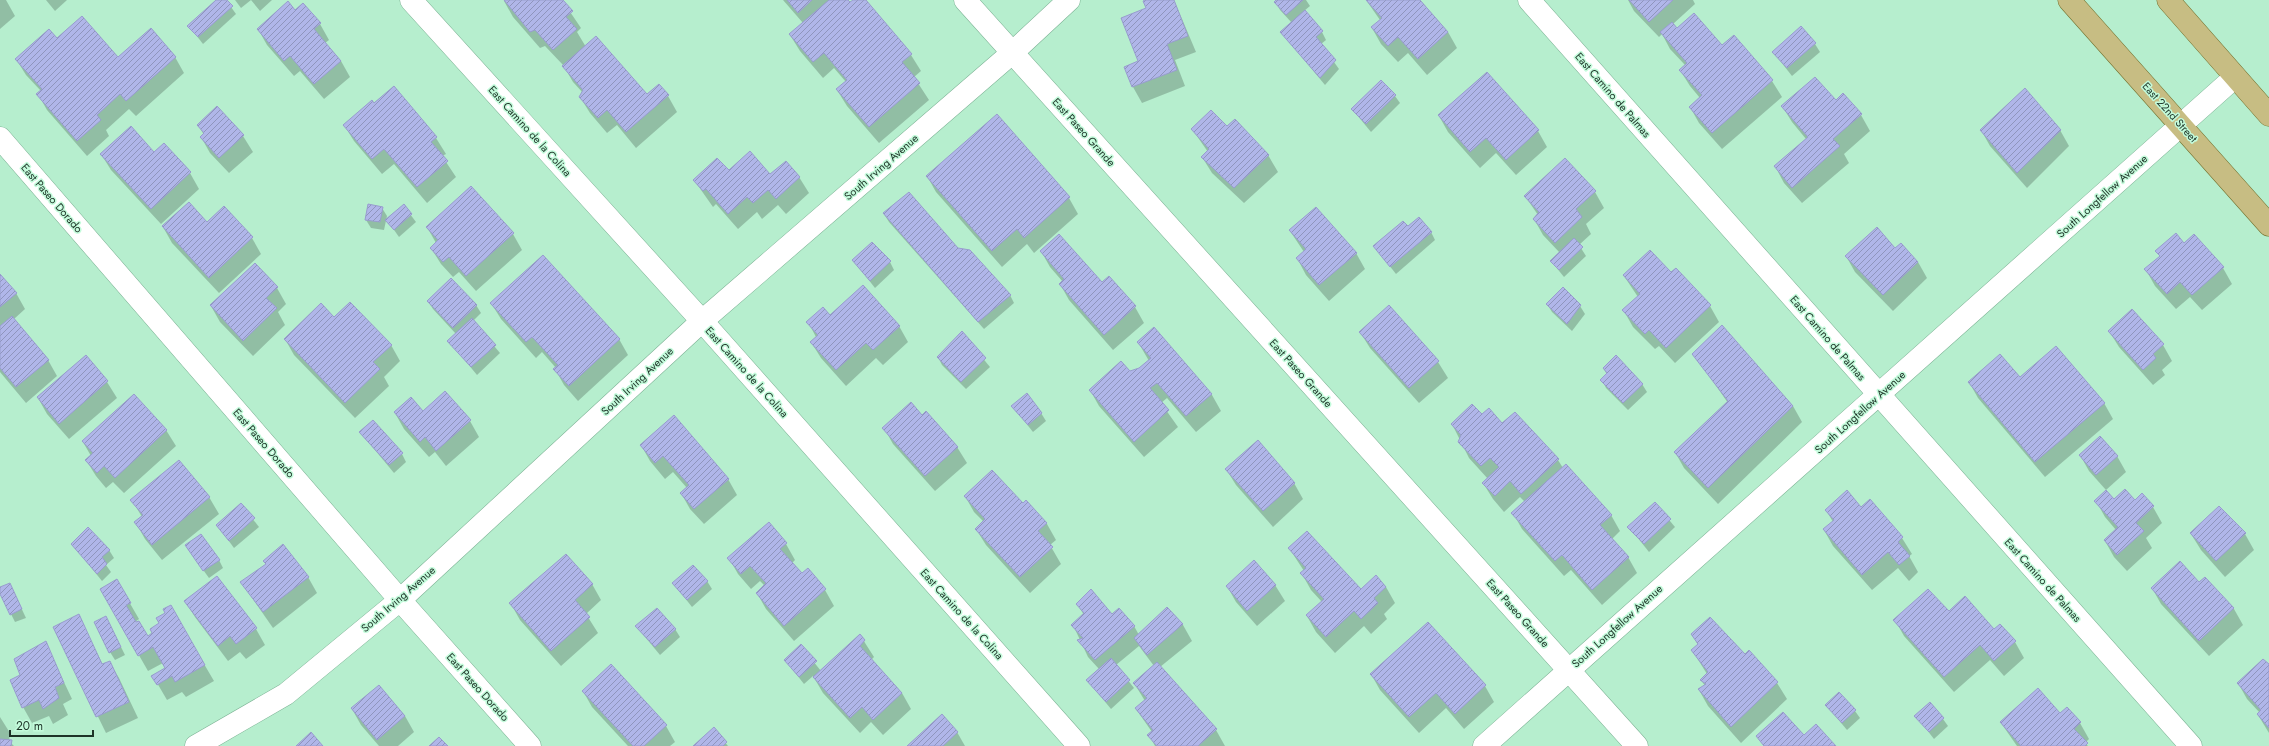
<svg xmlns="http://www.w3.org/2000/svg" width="2269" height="746" font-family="Jost,sans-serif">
  <defs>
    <pattern id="building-hatch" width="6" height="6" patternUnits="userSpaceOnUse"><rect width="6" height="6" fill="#b0b6e9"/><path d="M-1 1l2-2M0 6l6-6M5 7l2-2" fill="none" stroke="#8f95bd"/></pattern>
  </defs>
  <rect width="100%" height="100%" fill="#b6eece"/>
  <g fill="#0003">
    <polygon points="0,0 6,0 15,16 0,29"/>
    <polygon points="46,0 67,0 55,11"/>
    <polygon points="217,0 226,0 236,14 203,44 189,26"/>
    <polygon points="235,0 272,0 260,11 251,0 241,8"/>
    <polygon points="505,0 562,0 581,28 577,32 586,47 647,95 668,96 677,112 636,148 617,125 607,133 590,113 580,97 583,93 573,82 563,65 545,46 540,48 513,17 504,1"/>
    <polygon points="783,0 847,0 850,4 855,0 865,0 911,55 921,71 914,77 929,100 879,143 847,106 837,90 846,82 834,68 823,78 800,51 790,35 803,23"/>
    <polygon points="1147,0 1174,0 1196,52 1175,60 1185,86 1142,103 1133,87 1139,62"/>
    <polygon points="1278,0 1306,0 1310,6 1304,11 1322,32 1326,40 1321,44 1339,69 1325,85 1281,32 1292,23 1280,10 1276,2"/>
    <polygon points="1366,0 1420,0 1448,32 1457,48 1427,75 1408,53 1398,62 1381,44 1372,28 1380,20"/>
    <polygon points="1628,0 1693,0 1695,4 1673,24 1677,29 1722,46 1734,36 1772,81 1782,97 1722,149 1699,123 1690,107 1700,98 1690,86 1680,70 1685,65 1670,49 1662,34 1659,37 1634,11"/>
    <polygon points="303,4 320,24 329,40 325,43 341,61 350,77 324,99 300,71 294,76 267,45 258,29 295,11"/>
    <polygon points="57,40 118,59 175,57 184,73 136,116 129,109 106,130 109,136 87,156 47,110 38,94 41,91 26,75 16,59"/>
    <polygon points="1815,44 1820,52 1792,76 1773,52"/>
    <polygon points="1486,73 1538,131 1547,147 1516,175 1496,153 1480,168 1448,132 1439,116"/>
    <polygon points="394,88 436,138 446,154 442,156 456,177 427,203 394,164 382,174 354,141 344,125"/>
    <polygon points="1395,96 1400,103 1371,132 1352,109"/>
    <polygon points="1836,102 1861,115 1870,131 1844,154 1849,163 1802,203 1784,183 1775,166 1806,139 1792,122 1782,106"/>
    <polygon points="997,115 1069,198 1078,214 1034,253 1027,244 1002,267 936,192 927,176"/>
    <polygon points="198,125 243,136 253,152 229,173 210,153 201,137 204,135"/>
    <polygon points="1227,128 1268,155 1278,172 1244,203 1212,173 1202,157 1208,152 1192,129"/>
    <polygon points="1981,130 2060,130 2069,146 2027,188 1990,146"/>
    <polygon points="164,144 190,173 199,189 161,224 111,170 101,154 154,153"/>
    <polygon points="728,172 799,177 809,193 786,214 778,205 762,219 757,212 738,229 716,204 713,207 694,180"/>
    <polygon points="1595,192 1604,208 1586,224 1591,234 1579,245 1586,256 1564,277 1551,261 1560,253 1543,235 1534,219 1538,215 1525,196"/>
    <polygon points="404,206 416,222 399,237 387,220"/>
    <polygon points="382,208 387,216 384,230 371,228 366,220"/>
    <polygon points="884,214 957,249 1010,295 1014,303 984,329 889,222"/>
    <polygon points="207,223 252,238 261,254 219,293 172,243 163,227"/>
    <polygon points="427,227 513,234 522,250 476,291 459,272 453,277 441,264 431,248 436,243"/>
    <polygon points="1408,227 1431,232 1435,240 1396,274 1374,246"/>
    <polygon points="1290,231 1356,253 1365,269 1329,301 1306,275 1297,258 1304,252"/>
    <polygon points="2184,244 2223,268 2232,284 2202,310 2190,297 2176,309 2155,286 2146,270 2160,257 2157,251"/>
    <polygon points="1041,251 1135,307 1144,323 1113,350 1069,300 1060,284 1063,282 1050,267"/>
    <polygon points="1846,256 1918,262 1927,278 1893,311 1855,272"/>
    <polygon points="853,260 890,262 894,270 875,288"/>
    <polygon points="1671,274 1710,306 1719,322 1675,363 1659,346 1655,349 1633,327 1624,311 1638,297 1624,276"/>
    <polygon points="0,276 16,293 25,309 14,319 48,360 57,376 26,403 0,372"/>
    <polygon points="277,288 286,304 278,312 285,325 253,356 220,322 211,306"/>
    <polygon points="428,301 476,305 481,313 473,321 500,353 477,375 449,341 456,334 433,309"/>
    <polygon points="491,303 619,339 628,355 578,401 564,385 555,369 556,368 542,352 536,358 501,319"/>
    <polygon points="1547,304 1580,306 1585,314 1572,331 1552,312"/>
    <polygon points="1389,306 1438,362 1448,378 1419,403 1370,348 1360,332"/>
    <polygon points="830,316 899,326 908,342 883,365 876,358 846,386 821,358 811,342 816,337 808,322"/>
    <polygon points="334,318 391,345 400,361 384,377 389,386 355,418 294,355 285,339"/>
    <polygon points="1722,327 1793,406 1802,422 1718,504 1684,468 1675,452 1728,403 1694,354"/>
    <polygon points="1154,328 1212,395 1221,411 1196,432 1167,398 1161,403 1178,427 1144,457 1099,406 1090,390 1139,369 1149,361 1138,342"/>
    <polygon points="2109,331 2163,345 2172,361 2162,370 2165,375 2153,385 2119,347"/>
    <polygon points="962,333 990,367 966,389 942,365 938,357"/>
    <polygon points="85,356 107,382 117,398 69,439 47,414 38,398"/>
    <polygon points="1604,369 1642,384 1647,392 1628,410 1606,388 1602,380 1607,375"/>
    <polygon points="2019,379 2104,403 2113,419 2045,477 1978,398 1969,382"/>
    <polygon points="1013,407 1041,413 1046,421 1033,432"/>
    <polygon points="395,413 423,413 470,421 479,437 446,466 435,452 429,457 404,429"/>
    <polygon points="1515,413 1558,460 1563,468 1611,515 1620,531 1612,539 1628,557 1637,573 1602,605 1571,570 1564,576 1522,529 1513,513 1525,502 1520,497 1504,512 1493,499 1483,483 1488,479 1469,458 1452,424 1482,416 1502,425"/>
    <polygon points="922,416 957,447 967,463 935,491 893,444 884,428"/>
    <polygon points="166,430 176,446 124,493 113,482 106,488 96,476 86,460 91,456 83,442"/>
    <polygon points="360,432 402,454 406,462 394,473"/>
    <polygon points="641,445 728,479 737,495 704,524 690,509 681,493 687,488 673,472 665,479 650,461"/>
    <polygon points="2080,455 2117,456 2126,472 2106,490 2089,471"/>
    <polygon points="1226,469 1294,483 1303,499 1273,527 1236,485"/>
    <polygon points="965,496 1023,505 1026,501 1047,524 1056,540 1050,545 1061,564 1030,593 986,545 976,529 984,522 974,512"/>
    <polygon points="209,497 219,514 162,560 145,539 136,523 142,517 132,500"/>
    <polygon points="1870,501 1902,538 1912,554 1909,556 1918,572 1909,581 1898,568 1872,590 1833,546 1824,530 1833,522 1826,510 1861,508"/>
    <polygon points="2096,501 2135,501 2153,507 2162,523 2146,538 2152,548 2127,571 2114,557 2105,541 2116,530 2105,517"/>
    <polygon points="1655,503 1675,527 1649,552 1629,527"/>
    <polygon points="241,504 259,527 234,548 217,525"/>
    <polygon points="2191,534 2245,534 2254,550 2225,577 2201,550"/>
    <polygon points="72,544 109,550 114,558 106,565 111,572 102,581"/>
    <polygon points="786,544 795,560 792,563 802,575 825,590 834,606 794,641 766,609 757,593 765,586 760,581 751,589 738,574 729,558"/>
    <polygon points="1289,548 1361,590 1376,577 1386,587 1395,603 1384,614 1387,619 1371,634 1364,626 1335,653 1316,632 1307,616 1322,602 1311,590 1302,574 1304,571"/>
    <polygon points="191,553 219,560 223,568 209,578"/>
    <polygon points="217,577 256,629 265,645 246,659 240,652 228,661 195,617 185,601"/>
    <polygon points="308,577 317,593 273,628 241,582"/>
    <polygon points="2205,578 2234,609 2243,625 2209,656 2161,604 2152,588 2199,584"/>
    <polygon points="117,581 139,619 135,622 147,637 154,633 170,606 214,681 186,697 182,692 167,700 153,676 167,668 163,663 148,671 101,589"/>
    <polygon points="707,581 712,589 692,607 673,583"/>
    <polygon points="10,584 26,618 15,622 0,592 0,588"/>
    <polygon points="592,584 601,600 586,614 598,633 561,666 520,620 511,604"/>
    <polygon points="1275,585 1285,601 1257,626 1236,602 1227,586"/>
    <polygon points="1077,604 1112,615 1134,626 1139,635 1167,608 1183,625 1192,641 1160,667 1216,730 1225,746 1155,746 1149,735 1152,732 1136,709 1145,701 1134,683 1154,666 1139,646 1116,665 1134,688 1111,709 1087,680 1099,669 1088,657 1073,625 1084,615"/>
    <polygon points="1949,613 1994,631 2015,642 2024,658 2004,676 1990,660 1954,692 1904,636 1895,620"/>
    <polygon points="78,615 103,665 109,662 119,678 138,718 106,733 54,627"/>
    <polygon points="1428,623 1485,686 1494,702 1464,729 1446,708 1419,733 1380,690 1371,674"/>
    <polygon points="110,625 125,655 115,660 110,652"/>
    <polygon points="636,626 675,629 680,637 660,655"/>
    <polygon points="1692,634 1745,655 1749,652 1777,683 1787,699 1741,743 1708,706 1699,690 1705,686 1701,680 1707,674 1692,650 1698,645"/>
    <polygon points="860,635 874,657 871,660 902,693 911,709 883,735 871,722 860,733 823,693 813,676 804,684 785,660 801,646 821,671"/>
    <polygon points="45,642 72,699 63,704 68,715 53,724 49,716 32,723 23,707 21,675"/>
    <polygon points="2269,666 2269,733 2258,715 2260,713 2247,699 2238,683"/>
    <polygon points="379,686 405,716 414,732 398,746 379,746 361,725 352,709"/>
    <polygon points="583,691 666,726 675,742 670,746 628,746 592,707"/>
    <polygon points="1826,705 1855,711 1860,718 1847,730"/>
    <polygon points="2067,708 2080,723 2089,739 2085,743 2088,746 2017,746 2001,723 2060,715"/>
    <polygon points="1916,716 1943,719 1948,726 1934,739"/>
    <polygon points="0,717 10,733 9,741 14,746 0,746"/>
    <polygon points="714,729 728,746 694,746"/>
    <polygon points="957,732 965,746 909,746"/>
  </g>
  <g fill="url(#building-hatch)" stroke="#989dce">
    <polygon points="216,0 227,0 233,6 198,37 187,26"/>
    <polygon points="504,0 563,0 573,11 566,17 577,29 553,50 535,30 530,32"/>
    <polygon points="787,0 812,0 798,13"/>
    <polygon points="829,0 848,0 850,2 853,0 866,0 912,54 902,62 920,83 869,127 836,89 847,80 824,53 813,62 789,34"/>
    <polygon points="1174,0 1188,36 1167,44 1177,70 1132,87 1124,67 1138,61 1121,18 1146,8 1143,1 1145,0"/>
    <polygon points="1276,0 1303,0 1286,15 1274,2"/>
    <polygon points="1366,0 1420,0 1448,32 1418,59 1398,37 1388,46 1371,27 1382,18"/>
    <polygon points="1629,0 1673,0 1649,22"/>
    <polygon points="288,1 295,10 303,3 321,23 314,29 341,61 314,84 290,56 284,61 257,29"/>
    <polygon points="1305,10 1323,31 1316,37 1336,60 1320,78 1280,32"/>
    <polygon points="1694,13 1722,45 1734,35 1773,80 1712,133 1689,107 1702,95 1679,70 1687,63 1660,32 1672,22 1677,28"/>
    <polygon points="82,16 118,57 151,28 176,57 126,101 120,94 97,115 101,120 77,141 36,94 42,89 15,59 49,29 57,38"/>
    <polygon points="1801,26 1816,43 1787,68 1772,52"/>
    <polygon points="596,36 647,94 659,84 669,95 626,132 607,110 598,118 579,97 583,90 562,66"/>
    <polygon points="1487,72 1539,130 1506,160 1486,138 1470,152 1438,115"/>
    <polygon points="1815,77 1836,100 1843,93 1862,114 1833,139 1840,146 1792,188 1774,166 1808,137 1781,106"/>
    <polygon points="1381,80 1396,95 1366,124 1351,109"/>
    <polygon points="394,86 437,137 431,142 448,161 417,187 384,149 372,159 343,125 372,100 374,103"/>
    <polygon points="2025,88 2061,130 2017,173 1980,130"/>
    <polygon points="217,106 244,135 219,158 200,137 204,133 197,125"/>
    <polygon points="1211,110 1227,126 1235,119 1269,155 1234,188 1201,157 1209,149 1191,129"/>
    <polygon points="997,114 1070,197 1024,238 1017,229 992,251 926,176"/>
    <polygon points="131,126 154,152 164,143 191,172 151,209 100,154"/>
    <polygon points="750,151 770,174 786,161 800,177 776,199 768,190 753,203 747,197 728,214 706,189 703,191 693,180 717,158 729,170"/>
    <polygon points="1565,158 1596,191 1576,209 1582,217 1555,243 1533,219 1539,212 1524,196"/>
    <polygon points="471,186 514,233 466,276 449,257 443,262 430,248 438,240 426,227"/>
    <polygon points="909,192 958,248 970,250 1011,295 978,322 883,213"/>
    <polygon points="189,202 207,222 224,206 253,237 209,278 162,226"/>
    <polygon points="368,204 383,207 380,222 365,220"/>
    <polygon points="404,204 412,214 394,230 385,220"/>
    <polygon points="1316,207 1357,253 1319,285 1296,258 1306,249 1289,230"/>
    <polygon points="1419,217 1432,232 1390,267 1373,246 1403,221 1408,226"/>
    <polygon points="1877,227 1895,248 1901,243 1918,262 1883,295 1845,256"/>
    <polygon points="2176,233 2184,243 2194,234 2224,267 2192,295 2180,282 2167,294 2144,269 2160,256 2155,251"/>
    <polygon points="1059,234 1102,282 1109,276 1136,306 1104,335 1059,284 1064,279 1040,251"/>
    <polygon points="1574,238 1583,247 1559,270 1550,261"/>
    <polygon points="872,242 891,261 870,281 852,260"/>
    <polygon points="1650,250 1671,272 1676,268 1711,305 1666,348 1649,330 1645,334 1622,310 1640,294 1623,275"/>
    <polygon points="543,255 620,339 569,386 553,369 558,365 532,337 526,342 490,303"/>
    <polygon points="255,263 278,287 266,298 277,308 243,341 210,305"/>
    <polygon points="0,274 17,293 0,307"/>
    <polygon points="451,278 477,305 453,328 427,301"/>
    <polygon points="863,285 900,326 873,350 866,343 836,370 810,342 818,335 806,322 823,307 830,315"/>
    <polygon points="1563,287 1581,305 1567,324 1546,304"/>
    <polygon points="350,302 392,345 373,362 380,369 345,403 284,339 321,303 334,317"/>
    <polygon points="1389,305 1439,361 1409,388 1359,332"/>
    <polygon points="2132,309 2164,344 2153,354 2156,358 2143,370 2108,331"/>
    <polygon points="12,316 49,360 16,387 0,368 0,326"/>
    <polygon points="472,318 496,345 471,367 447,341"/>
    <polygon points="1722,325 1793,406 1708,488 1674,452 1728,401 1692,354"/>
    <polygon points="1154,327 1212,394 1186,416 1157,383 1150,388 1169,410 1134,442 1089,390 1121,361 1130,371 1139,368 1151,358 1137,342"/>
    <polygon points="962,331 986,358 961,382 937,357"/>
    <polygon points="2056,346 2105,403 2035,462 1968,382 2000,354 2020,377"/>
    <polygon points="86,355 108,381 59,424 37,397"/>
    <polygon points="1616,355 1643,384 1623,403 1600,380 1607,373 1603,368"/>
    <polygon points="445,391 471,420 436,451 425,437 420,442 394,412 411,397 423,411"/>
    <polygon points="1027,393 1042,413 1028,425 1011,406"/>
    <polygon points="134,394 167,430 115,478 104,466 97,473 85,460 93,453 82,441"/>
    <polygon points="911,402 922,415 926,411 958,447 925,476 882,428"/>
    <polygon points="1472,404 1482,414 1489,408 1502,423 1515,412 1559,459 1521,494 1510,481 1495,496 1482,483 1499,467 1490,458 1481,466 1458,442 1461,435 1451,424"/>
    <polygon points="674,415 729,479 694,509 680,493 689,485 663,456 655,463 640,445"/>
    <polygon points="373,420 403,453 389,465 359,432"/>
    <polygon points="2100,436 2118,456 2096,475 2079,455"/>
    <polygon points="1258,440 1295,483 1263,511 1225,469"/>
    <polygon points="179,460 210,497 152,545 134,522 143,515 130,500"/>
    <polygon points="1566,464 1612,515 1600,525 1629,557 1592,590 1562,555 1555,561 1511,513"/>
    <polygon points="992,470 1023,503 1026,500 1047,523 1038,531 1053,547 1020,577 975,529 985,519 964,496"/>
    <polygon points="2125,489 2135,500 2142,493 2154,506 2136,523 2144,531 2117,555 2104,540 2118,527 2094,501 2106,490 2114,499"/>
    <polygon points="1847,490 1861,507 1870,499 1903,537 1898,542 1910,556 1899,565 1888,552 1862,575 1823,529 1834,520 1825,510"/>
    <polygon points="1655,502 1671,519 1644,544 1627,527"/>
    <polygon points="241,503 255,518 229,541 216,525"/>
    <polygon points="2219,506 2246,533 2216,561 2190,533"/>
    <polygon points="769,522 787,543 780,549 802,573 808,568 826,589 784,626 756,593 766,583 750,566 741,574 727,558"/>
    <polygon points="88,527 110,550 102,557 107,564 97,574 71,544"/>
    <polygon points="1307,531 1361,589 1376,575 1386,587 1374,598 1378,603 1361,619 1354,611 1326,637 1306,615 1324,599 1300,573 1306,568 1288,548"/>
    <polygon points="201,534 220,560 203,571 185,545"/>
    <polygon points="283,544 309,577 263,612 240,582 266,564 263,561"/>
    <polygon points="566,554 593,584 575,600 590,617 551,651 509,603"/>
    <polygon points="1254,560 1276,585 1247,611 1226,586"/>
    <polygon points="2180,561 2199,582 2205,577 2234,608 2199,641 2151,588"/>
    <polygon points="693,565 708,581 687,600 672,583"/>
    <polygon points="217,576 257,628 236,644 230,636 218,646 184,601"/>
    <polygon points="117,579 131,603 126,605 136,622 139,621 148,636 152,633 150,629 159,623 156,618 165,613 163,609 171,605 205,665 175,682 172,676 157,685 151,676 165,668 153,647 138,656 100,589"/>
    <polygon points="10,583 22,609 10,615 0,594 0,587"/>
    <polygon points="1091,589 1112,614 1119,608 1135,626 1095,660 1077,640 1083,638 1071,625 1084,613 1076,604"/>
    <polygon points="1928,589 1949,611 1965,596 1994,629 2000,624 2016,641 1994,661 1980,645 1944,677 1893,620"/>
    <polygon points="1167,607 1183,624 1147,655 1134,638"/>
    <polygon points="657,608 676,629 655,647 635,626"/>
    <polygon points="79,614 102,664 110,661 129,702 96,717 53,627"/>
    <polygon points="106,616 121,647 109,653 94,622"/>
    <polygon points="1710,617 1745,654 1749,650 1778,682 1731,727 1698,689 1706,684 1700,680 1708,672 1691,650 1698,644 1691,634"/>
    <polygon points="1428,622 1486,685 1455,714 1436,693 1409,717 1370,674"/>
    <polygon points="860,634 865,640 860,646 902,693 873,720 862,707 850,718 813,677"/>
    <polygon points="46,641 64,683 55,687 59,698 43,709 39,700 22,708 10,680 20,675 14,659"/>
    <polygon points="801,644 817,661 799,677 784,660"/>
    <polygon points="1111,658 1130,680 1106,702 1086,680"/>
    <polygon points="2263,659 2269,664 2269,728 2257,714 2261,710 2237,683"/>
    <polygon points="1157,662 1217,729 1198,746 1157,746 1147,735 1153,730 1135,708 1147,698 1133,683"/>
    <polygon points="611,664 667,725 644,746 633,746 582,691"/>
    <polygon points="379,685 405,716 377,740 351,708"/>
    <polygon points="2038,688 2060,713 2067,707 2081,722 2074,729 2088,743 2085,746 2021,746 2000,722"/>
    <polygon points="1839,692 1856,710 1842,723 1825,705"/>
    <polygon points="1930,702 1944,718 1929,732 1914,716"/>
    <polygon points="1783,712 1804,735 1816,724 1836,746 1764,746 1756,736"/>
    <polygon points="942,714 958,732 943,746 907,746"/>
    <polygon points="714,727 727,742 723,746 693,746"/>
    <polygon points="311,732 323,746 296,746"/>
    <polygon points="439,737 448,746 429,746"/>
    <polygon points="0,739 12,740 11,746 0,746"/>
  </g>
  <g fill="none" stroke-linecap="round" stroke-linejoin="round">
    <defs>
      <g id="minor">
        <polyline points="411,0 702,321 1079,746"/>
        <polyline points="965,0 1637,746"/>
        <polyline points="1529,0 2191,746"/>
        <polyline points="0,138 400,600 530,746"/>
        <polyline points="196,746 286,694 400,600 702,321 1012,53 1069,0"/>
        <polyline points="1484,746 2235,77"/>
      </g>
      <g id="primary">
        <polyline points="2069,0 2269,225"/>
        <polyline points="2168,0 2269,115"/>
      </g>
    </defs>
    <use href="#minor" stroke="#7cb294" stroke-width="23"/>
    <use href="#primary" stroke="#73702d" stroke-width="23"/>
    <use href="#minor" stroke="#fff" stroke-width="22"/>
    <use href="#primary" stroke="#c7bd83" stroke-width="22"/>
  </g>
  <g text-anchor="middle" stroke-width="3" stroke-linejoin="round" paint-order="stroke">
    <g font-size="11" fill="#1d3327" stroke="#c3fbdb">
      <text transform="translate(1613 95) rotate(49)" y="4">East Camino de Palmas</text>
      <text transform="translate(2170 112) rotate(48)" y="4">East 22nd Street</text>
      <text transform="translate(530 131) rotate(48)" y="4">East Camino de la Colina</text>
      <text transform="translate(1084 132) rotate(48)" y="4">East Paseo Grande</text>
      <text transform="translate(881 167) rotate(-41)" y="4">South Irving Avenue</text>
      <text transform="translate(2102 196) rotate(-42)" y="4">South Longfellow Avenue</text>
      <text transform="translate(52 198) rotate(49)" y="4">East Paseo Dorado</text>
      <text transform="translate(1828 338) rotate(49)" y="4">East Camino de Palmas</text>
      <text transform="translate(747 372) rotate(48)" y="4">East Camino de la Colina</text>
      <text transform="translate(1301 373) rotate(48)" y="4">East Paseo Grande</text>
      <text transform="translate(637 381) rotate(-43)" y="4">South Irving Avenue</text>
      <text transform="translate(1860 412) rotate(-42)" y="4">South Longfellow Avenue</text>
      <text transform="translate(264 443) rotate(49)" y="4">East Paseo Dorado</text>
      <text transform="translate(2043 580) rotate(48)" y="4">East Camino de Palmas</text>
      <text transform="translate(398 599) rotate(-41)" y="4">South Irving Avenue</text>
      <text transform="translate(1518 613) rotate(48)" y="4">East Paseo Grande</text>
      <text transform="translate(962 614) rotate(48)" y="4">East Camino de la Colina</text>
      <text transform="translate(1617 626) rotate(-42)" y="4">South Longfellow Avenue</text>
      <text transform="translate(478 687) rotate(48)" y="4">East Paseo Dorado</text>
    </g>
  </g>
  <path d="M10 730v6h83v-6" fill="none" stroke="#1d3327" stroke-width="2"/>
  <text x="16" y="730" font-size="12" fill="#1d3327" stroke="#c3fbdb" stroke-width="3" paint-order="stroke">20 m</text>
</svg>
